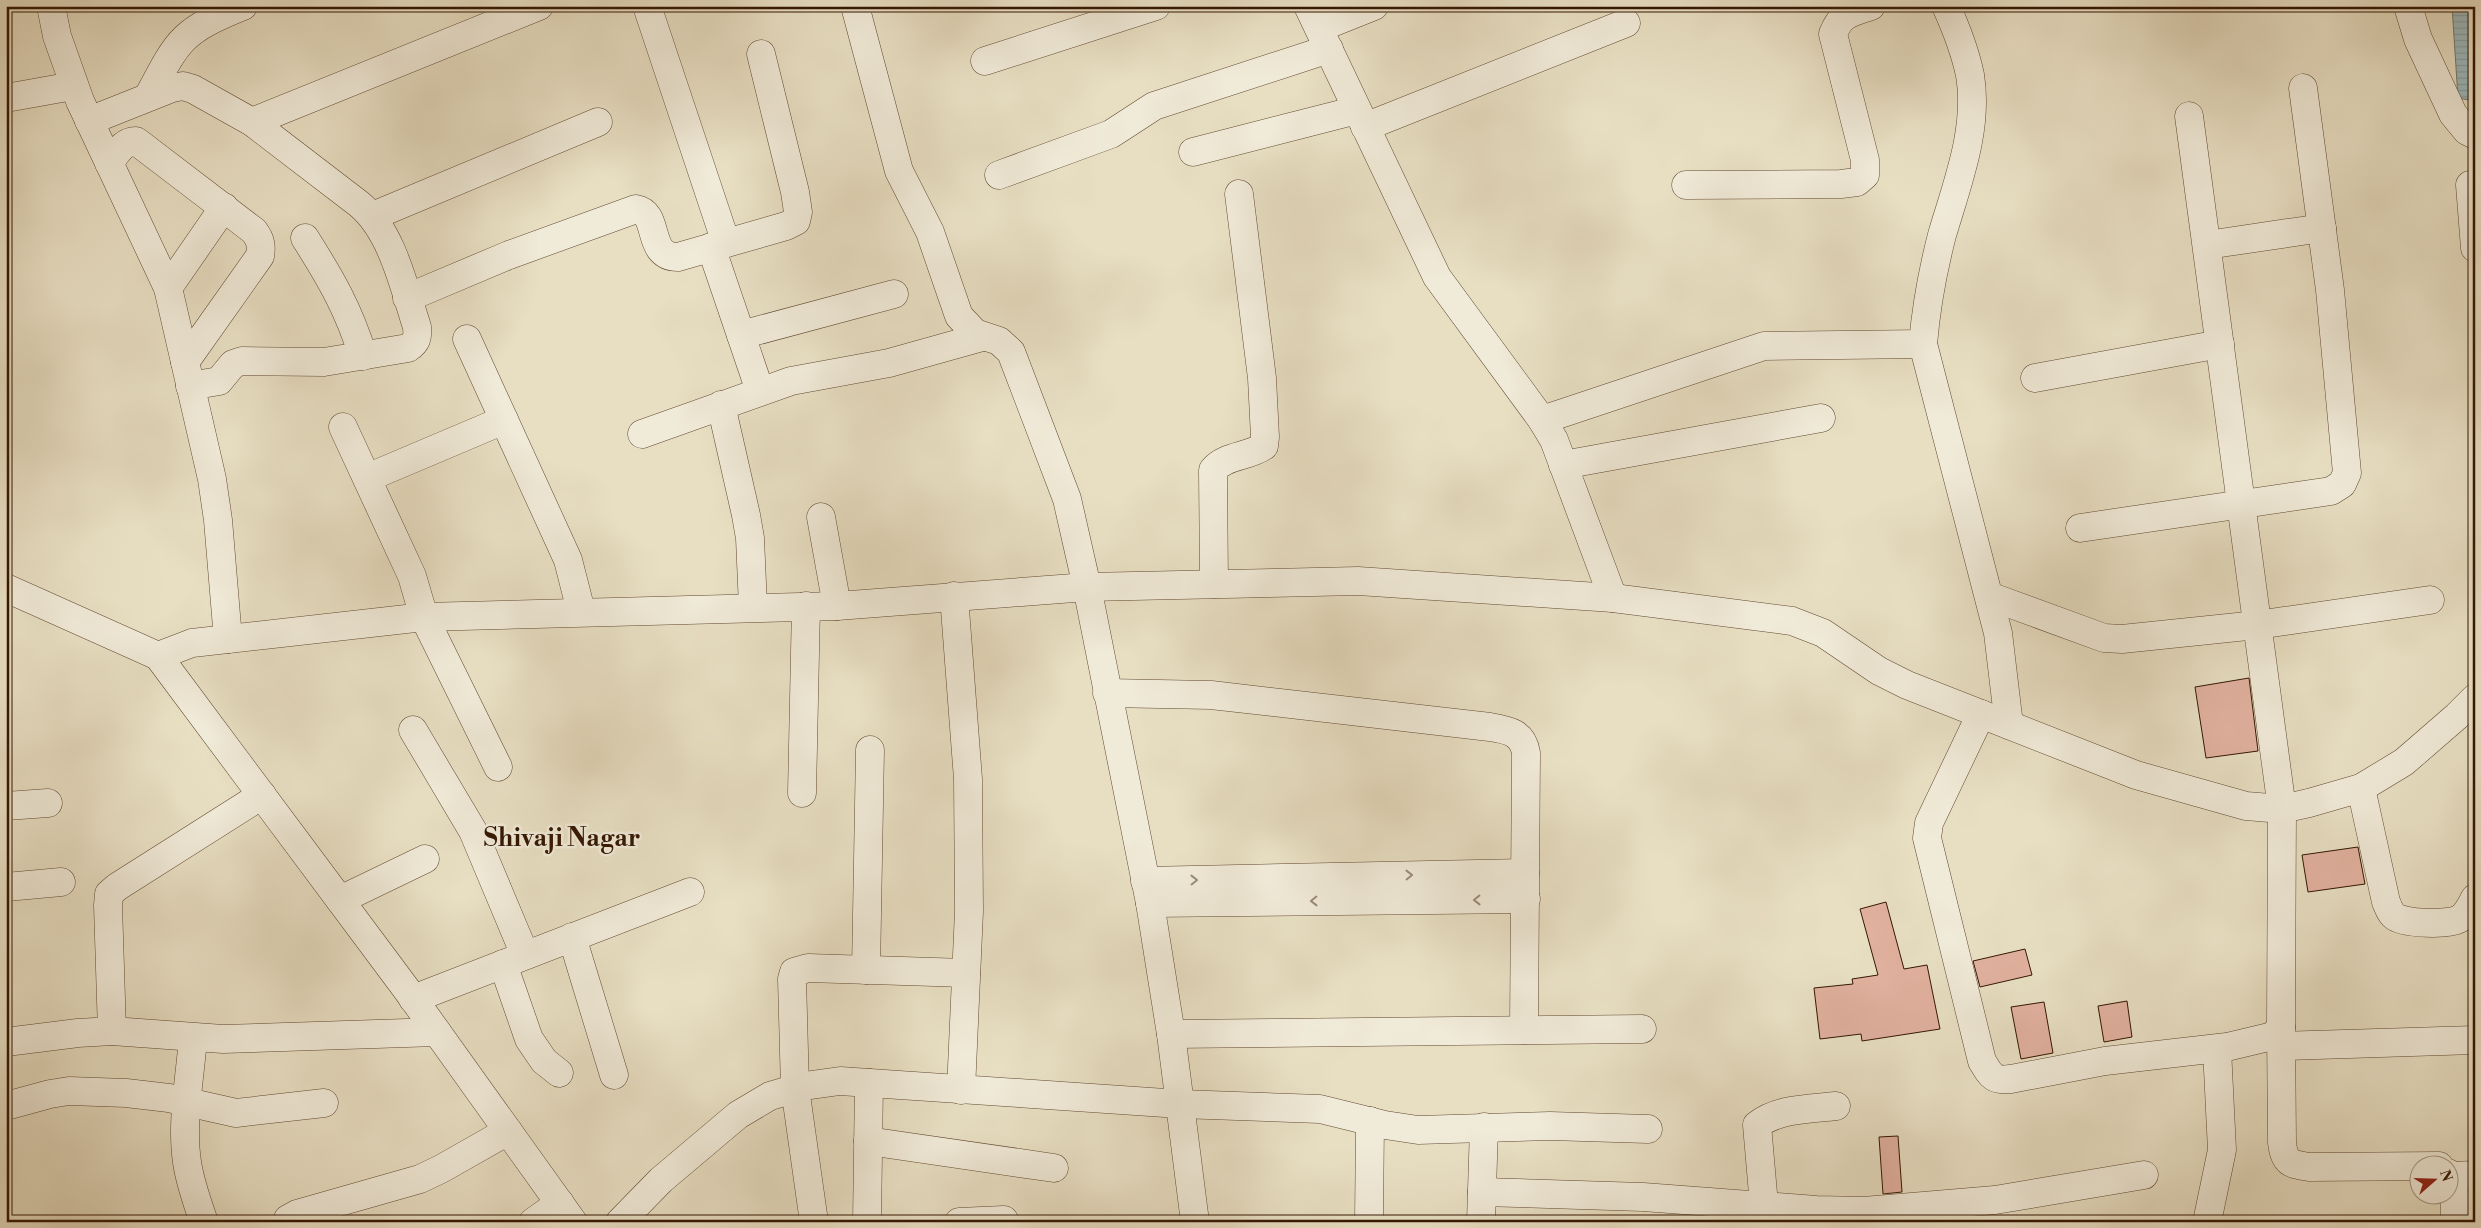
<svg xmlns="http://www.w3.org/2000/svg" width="2481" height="1228" font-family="'Libre Bodoni',serif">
  <defs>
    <pattern id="water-rules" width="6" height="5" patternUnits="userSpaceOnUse" patternTransform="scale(1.25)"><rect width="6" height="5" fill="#9cbabe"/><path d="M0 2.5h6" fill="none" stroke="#879fa2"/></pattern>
  </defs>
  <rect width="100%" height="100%" fill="#e8dfc3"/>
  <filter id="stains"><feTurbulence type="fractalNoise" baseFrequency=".004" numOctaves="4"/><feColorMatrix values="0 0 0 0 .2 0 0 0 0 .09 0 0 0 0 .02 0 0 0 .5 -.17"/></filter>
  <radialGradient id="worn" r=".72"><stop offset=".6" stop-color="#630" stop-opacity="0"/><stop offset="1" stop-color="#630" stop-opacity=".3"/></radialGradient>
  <polygon fill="url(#water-rules)" stroke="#727973" points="2452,6 2475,6 2475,101 2458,98"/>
  <g fill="#e1b19f" stroke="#341702">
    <polygon points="2249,678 2258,751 2206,758 2195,687"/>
    <polygon points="2358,847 2365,884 2308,892 2302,855"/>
    <polygon points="1886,902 1904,969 1927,965 1940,1029 1862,1041 1861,1034 1820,1039 1814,988 1853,984 1852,979 1878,975 1860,909"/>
    <polygon points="2025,949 2032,975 1980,987 1973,961"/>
    <polygon points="2127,1001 2132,1037 2104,1042 2098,1006"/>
    <polygon points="2044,1002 2053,1053 2021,1059 2011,1007"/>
    <polygon points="1898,1136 1902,1192 1883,1194 1879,1137"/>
  </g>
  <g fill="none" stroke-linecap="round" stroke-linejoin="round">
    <defs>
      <g id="minor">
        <polyline points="51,6 57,36 80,101 168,288 212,479 218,520 228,639"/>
        <polyline points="647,6 726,243"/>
        <polyline points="855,6 899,171 930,232 959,316 975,333 999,341 1011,352 1067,499 1087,587 1150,903 1171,1034 1195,1222"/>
        <polyline points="1308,6 1437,277 1542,420 1554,440 1613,598"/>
        <path d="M1946,6C1956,28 1965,51 1970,75C1979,129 1957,184 1942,235C1933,270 1926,308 1923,344L1998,633L2009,725"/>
        <polyline points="2408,6 2418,39 2453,114 2467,131 2475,135"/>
        <polyline points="1319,28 1374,6"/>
        <polyline points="985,61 1156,6"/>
        <path d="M148,97C178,40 181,31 243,6"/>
        <polyline points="6,98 73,86"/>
        <path d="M89,121L172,88L183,86L193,89L252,122L359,204C392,231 404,287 417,327C418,337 417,342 408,348L324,362L242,361L233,364L219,381L190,386"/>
        <polyline points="252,122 539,6"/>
        <polyline points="1365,127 1626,23"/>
        <polyline points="1193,152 1357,110"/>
        <path d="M109,163C117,153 123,141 136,141L254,231C260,239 262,245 260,256L185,362"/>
        <polyline points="999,175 1111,134 1154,106 1329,49"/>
        <path d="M1686,185L1841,184L1857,182L1865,175V160L1833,34C1841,13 1851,13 1871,6"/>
        <polyline points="2470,185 2475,248"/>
        <polyline points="373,216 598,122"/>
        <path d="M305,238C331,279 349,310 363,356"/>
        <polyline points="2207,245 2322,228"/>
        <polyline points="711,247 760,391"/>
        <polyline points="168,288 224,207"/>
        <path d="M407,298L509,255L636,209C661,213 645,257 678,257L786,226L796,221L798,212L795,192L761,54"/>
        <polyline points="741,335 894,294"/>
        <polyline points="467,339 568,560 581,611"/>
        <polyline points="2035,378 2220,344"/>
        <polyline points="721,405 746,515 750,538 753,607"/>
        <polyline points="1542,420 1764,346 1923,344"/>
        <polyline points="343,427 412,576 424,617 498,767"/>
        <polyline points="642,434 791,381 889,363 982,337"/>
        <polyline points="1563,465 1821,418"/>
        <polyline points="367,478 504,420"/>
        <polyline points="821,517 837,606"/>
        <polyline points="2080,528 2331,491 2342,484 2347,473 2330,290 2303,88"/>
        <path d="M1214,584L1213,470C1225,455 1249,457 1264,446L1265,437L1262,378L1239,194"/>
        <polyline points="6,588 158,656 407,990 573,1222"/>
        <polyline points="954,596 968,779 969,911 961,1090"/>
        <polyline points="1989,596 2104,638 2122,639 2257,625 2430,600"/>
        <polyline points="158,656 192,643 424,617 837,606 1087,587 1358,581 1613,598 1792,621 1823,633 1879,671 1907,685 2136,775 2246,806 2282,809 2309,803 2361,788 2404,762 2457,716 2475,698"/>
        <path d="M1107,693L1211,695L1490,727C1509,730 1523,733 1526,753L1524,1030"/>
        <path d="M1981,714L1929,823L1927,838L1982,1061C1991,1076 1993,1081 2011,1079L2105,1061L2227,1047L2273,1036L2281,1027L2282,809L2189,116"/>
        <polyline points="413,730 473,831 525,955"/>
        <path d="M2361,788L2386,902C2388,906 2390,913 2394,916C2403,924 2448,925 2459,919C2467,915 2471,905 2475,898"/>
        <polyline points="802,793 806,606"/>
        <polyline points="6,806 48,803"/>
        <polyline points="1145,881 1525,873"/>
        <polyline points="6,887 61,882"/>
        <polyline points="340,900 425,859"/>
        <polyline points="1150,903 1526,899"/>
        <polyline points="572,937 614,1075"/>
        <polyline points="503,964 529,1039 544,1061 559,1073"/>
        <polyline points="866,970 870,750"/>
        <polyline points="413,999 690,892"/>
        <path d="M2281,1027L2282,1142C2284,1163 2290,1164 2309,1167L2439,1166"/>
        <polyline points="112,1031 108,905 109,894 117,887 262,795"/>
        <polyline points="1171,1034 1642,1029"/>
        <path d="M193,1038C190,1078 181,1122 187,1162C190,1183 197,1202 204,1222"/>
        <polyline points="6,1042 78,1033 112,1031 223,1039 437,1032"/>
        <polyline points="2282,1046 2475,1040"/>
        <polyline points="6,1106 50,1094 69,1091 126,1093 169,1098 236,1113 324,1103"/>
        <polyline points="868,1141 1054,1168"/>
        <polyline points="2448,1173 2455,1194 2455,1222"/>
        <polyline points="2451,1176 2475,1175"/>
        <polyline points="1482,1192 1643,1197 1816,1210 1864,1211 1995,1200 2144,1175"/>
        <path d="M1764,1205L1757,1125C1779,1108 1810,1109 1836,1106"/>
        <polyline points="287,1222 288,1219 297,1214 420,1179 441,1169 508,1131"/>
        <polyline points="533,1222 560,1203"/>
        <polyline points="620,1222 661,1180 738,1115 770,1096 804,1086 840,1081 1180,1104 1320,1109 1385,1125 1418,1130 1550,1126 1648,1129"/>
        <polyline points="814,1222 795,1088 792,979 794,972 808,968 966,973"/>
        <polyline points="867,1222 869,1083"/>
        <polyline points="959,1222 1004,1220"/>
        <polyline points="1369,1222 1370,1121"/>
        <polyline points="1481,1222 1484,1127"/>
        <polyline points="2207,1222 2222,1150 2217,1049"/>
      </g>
    </defs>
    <use href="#minor" stroke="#614932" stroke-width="29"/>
    <use href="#minor" stroke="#f0ead8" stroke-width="28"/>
  </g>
  <defs><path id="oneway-chevron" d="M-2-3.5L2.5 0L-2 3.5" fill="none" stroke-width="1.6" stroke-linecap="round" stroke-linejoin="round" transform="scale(1.25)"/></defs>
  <g stroke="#9b8b78">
    <use href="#oneway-chevron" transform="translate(1409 875) rotate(-1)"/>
    <use href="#oneway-chevron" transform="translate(1194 880) rotate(-1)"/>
    <use href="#oneway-chevron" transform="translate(1477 900) rotate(179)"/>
    <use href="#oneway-chevron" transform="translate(1314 901) rotate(179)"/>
  </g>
  <g text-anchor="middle" stroke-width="5" stroke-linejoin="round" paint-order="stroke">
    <g font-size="25" font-weight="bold" fill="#341702" stroke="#f0ead8">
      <text x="562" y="846">Shivaji Nagar</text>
    </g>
  </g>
  <rect width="2481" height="1228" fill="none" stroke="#e8dfc3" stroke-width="25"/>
  <rect x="8" y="8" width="2466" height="1213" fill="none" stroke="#341702" stroke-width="2.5"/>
  <rect x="12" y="12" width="2456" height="1203" fill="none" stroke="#341702"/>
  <g transform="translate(2434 1180) rotate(70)"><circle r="24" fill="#f0ead8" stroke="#a59682"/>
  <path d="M0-4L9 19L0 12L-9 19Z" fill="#8f2418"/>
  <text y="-8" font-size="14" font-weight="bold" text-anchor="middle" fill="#341702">N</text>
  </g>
  <rect width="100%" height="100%" filter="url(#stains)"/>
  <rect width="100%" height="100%" fill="url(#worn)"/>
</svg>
